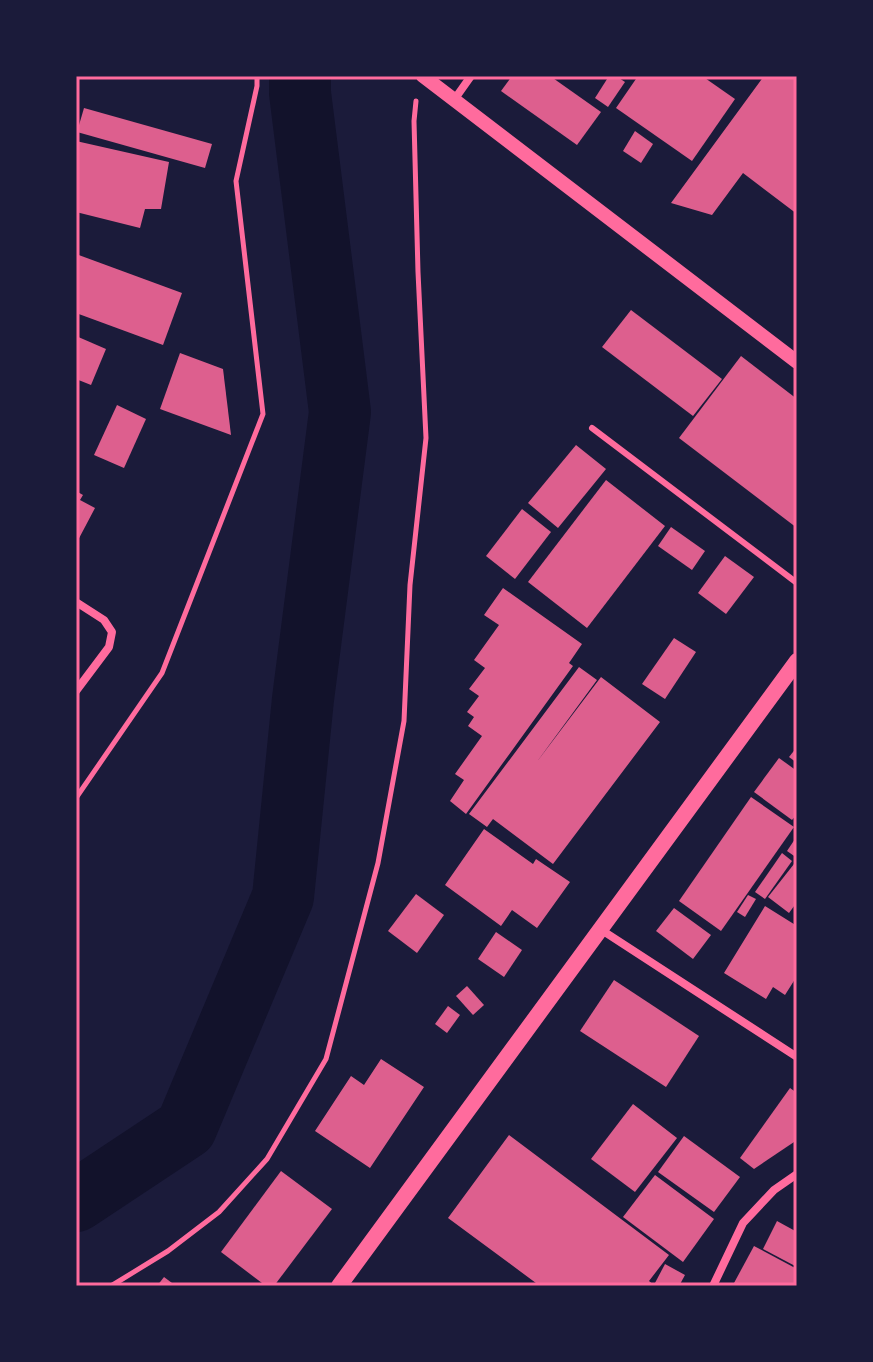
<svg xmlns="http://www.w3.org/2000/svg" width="873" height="1362" font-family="Jost,sans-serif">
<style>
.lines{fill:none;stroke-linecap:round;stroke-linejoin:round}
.river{stroke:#12122b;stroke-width:62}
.building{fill:#dd5f8e}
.path{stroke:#ff6b9d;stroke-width:5}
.service{stroke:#ff6b9d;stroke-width:6}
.minor{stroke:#ff6b9d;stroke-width:8}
.tertiary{stroke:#ff6b9d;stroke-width:14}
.secondary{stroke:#ff6b9d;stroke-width:16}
.neatline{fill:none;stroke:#ff6b9d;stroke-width:3}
</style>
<rect width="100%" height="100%" fill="#1b1b3a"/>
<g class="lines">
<polyline class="river" points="76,1201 186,1128 283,897 303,699 340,412 300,93 300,76"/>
</g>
<g class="building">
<polygon points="512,76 550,76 601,112 577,145 501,91"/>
<polygon points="609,76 616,76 625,82 608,107 595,98"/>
<polygon points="638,76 702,76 735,99 692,161 616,108"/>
<polygon points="764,76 797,76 797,214 743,173 712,215 671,203"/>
<polygon points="84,108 212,144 205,168 77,132"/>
<polygon points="635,131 653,144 641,163 623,151"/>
<polygon points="76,141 169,162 161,209 145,209 140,228 76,212"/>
<polygon points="76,254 182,293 163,345 76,313"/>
<polygon points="631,310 722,379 693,416 602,347"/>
<polygon points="76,336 106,349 91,385 76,379"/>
<polygon points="180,353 223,369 231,435 160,409"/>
<polygon points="741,356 797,399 797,528 679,438"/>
<polygon points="117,405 146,419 124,468 94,455"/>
<polygon points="576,445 606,469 558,528 528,503"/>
<polygon points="606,480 665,526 587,628 528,582"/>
<polygon points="76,491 83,495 80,500 95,508 76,544"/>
<polygon points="522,509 551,532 515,579 486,556"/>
<polygon points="671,527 705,551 692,570 658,546"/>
<polygon points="725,556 754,577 726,614 698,593"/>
<polygon points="503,588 582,644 569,663 573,666 466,814 450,801 464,780 455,774 482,736 468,726 474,717 467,712 479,696 469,689 485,668 474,660 499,625 484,615"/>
<polygon points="674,638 696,652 665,699 642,684"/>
<polygon points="579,667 597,680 536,763 601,677 660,722 553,864 493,819 487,827 469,814"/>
<polygon points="797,747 797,763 789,757"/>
<polygon points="779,758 797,771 797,814 792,820 754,792"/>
<polygon points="751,797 794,827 721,931 679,901"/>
<polygon points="484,829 533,864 536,859 570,882 537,928 512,910 501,926 445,885"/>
<polygon points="797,836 797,858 787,851"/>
<polygon points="782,853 792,861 765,899 755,892"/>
<polygon points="794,864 797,866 797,902 789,913 768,897"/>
<polygon points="416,894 444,915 417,953 388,931"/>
<polygon points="748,895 756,899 745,917 737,912"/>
<polygon points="765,906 797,926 797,949 794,955 797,957 797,976 785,995 773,987 766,999 724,973"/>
<polygon points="674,908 711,935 693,959 656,931"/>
<polygon points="496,932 522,950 504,977 478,959"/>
<polygon points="614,980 699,1036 666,1087 580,1031"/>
<polygon points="467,986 484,1005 473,1015 456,996"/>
<polygon points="448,1006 460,1015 447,1033 435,1024"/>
<polygon points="381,1059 424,1087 370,1168 315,1131 351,1076 364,1085"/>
<polygon points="790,1088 797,1093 797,1140 754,1169 740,1158"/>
<polygon points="633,1104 677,1138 635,1192 591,1159"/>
<polygon points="509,1135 669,1255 649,1281 655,1286 540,1286 448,1218"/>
<polygon points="684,1136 740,1177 714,1212 658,1172"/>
<polygon points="281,1171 332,1209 274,1286 266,1286 221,1252"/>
<polygon points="655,1175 714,1219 683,1262 623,1217"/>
<polygon points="777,1221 797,1232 797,1267 763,1249"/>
<polygon points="754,1246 797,1269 797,1286 740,1286 734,1283"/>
<polygon points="665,1264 685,1275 679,1286 661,1286 655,1283"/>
<polygon points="164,1277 176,1286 157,1286"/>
</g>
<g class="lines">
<g class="path">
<polyline points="76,798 162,673 263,414 236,181 257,86 257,76"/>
<polyline points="111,1286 168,1251 219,1212 267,1159 326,1059 378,863 404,721 410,585 426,438 418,272 414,121 416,101"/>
</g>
<polyline class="service" points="592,428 797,583"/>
<g class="minor">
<polyline points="454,100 471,76"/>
<polyline points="76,602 104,620 112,632 109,647 76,691"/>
<polyline points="600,929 797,1057"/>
<polyline points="713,1286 743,1223 774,1190 797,1174"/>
</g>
<polyline class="tertiary" points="423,76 797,362"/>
<polyline class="secondary" points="339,1286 797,661"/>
</g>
<rect width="873" height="1362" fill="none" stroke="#1b1b3a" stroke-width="156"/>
<rect x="78" y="78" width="717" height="1206" class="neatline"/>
</svg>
